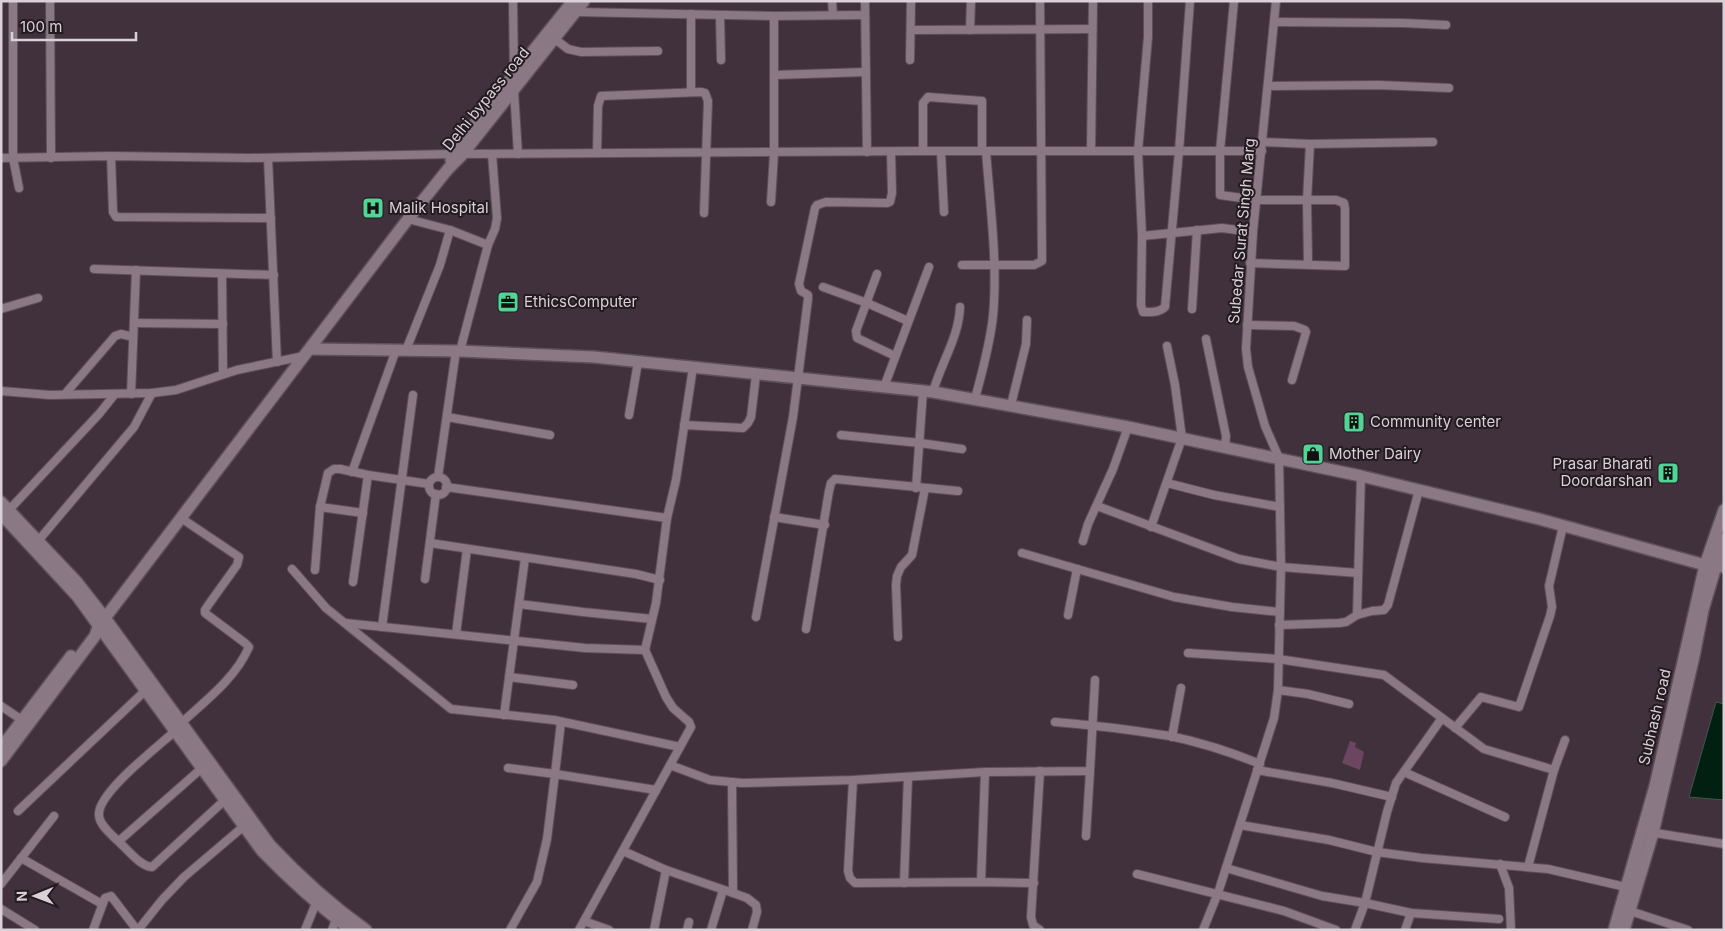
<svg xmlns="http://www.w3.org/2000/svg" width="1725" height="931" font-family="Inter,sans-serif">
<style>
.green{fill:#6c4561}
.water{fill:#022012;stroke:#43554d}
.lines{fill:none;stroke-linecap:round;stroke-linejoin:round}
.street-casing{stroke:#5d5059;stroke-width:10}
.secondary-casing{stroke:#5d5059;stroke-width:14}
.street{stroke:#8b7885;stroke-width:8}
.secondary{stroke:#8b7885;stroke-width:11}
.labels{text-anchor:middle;stroke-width:4;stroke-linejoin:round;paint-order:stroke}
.street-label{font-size:15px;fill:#dad0d7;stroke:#231b20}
.poi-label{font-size:15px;fill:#dad0d7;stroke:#231b20;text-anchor:start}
</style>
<rect width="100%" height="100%" fill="#41313c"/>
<polygon class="green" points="1350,741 1356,743 1355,747 1364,752 1360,770 1342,763"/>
<polygon class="water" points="1716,702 1724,704 1724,800 1689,797"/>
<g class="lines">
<g class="street-casing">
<g id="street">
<polyline points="13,1 13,158 19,188"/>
<polyline points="50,1 51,158"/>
<polyline points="513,1 514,76"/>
<polyline points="832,1 833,15"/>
<polyline points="865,1 867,152"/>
<path d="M1148,1V37L1138,151L1142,236L1141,305L1143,312C1150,312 1159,313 1165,307L1179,151L1190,1"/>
<polyline points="1234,1 1220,151 1220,195 1257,200 1336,200 1344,203 1345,209 1345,266 1250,263"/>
<polyline points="576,12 774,16 865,15"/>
<polyline points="691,14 691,92"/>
<polyline points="720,15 721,60"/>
<polyline points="1274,22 1403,23 1446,25"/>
<polyline points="911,30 1092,29"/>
<polyline points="970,30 971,1"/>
<polyline points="555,39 568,49 581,52 658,51"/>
<polyline points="910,60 911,1"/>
<polyline points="774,75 866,72"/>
<polyline points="1268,86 1378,85 1449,88"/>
<polyline points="514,91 518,154"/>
<polyline points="1263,142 1310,144 1433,142"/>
<polyline points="923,151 923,103 928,97 982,101 982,151"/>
<polyline points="1091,151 1093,1"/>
<polyline points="941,152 944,212"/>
<polyline points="597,153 598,106 601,96 701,92 705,93 708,101 704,213"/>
<polyline points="111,156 113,212 116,217 271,218"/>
<polyline points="1,158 111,156 249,158 453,154 923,151 1262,151"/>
<polyline points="268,158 277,362"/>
<polyline points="771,202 774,153 774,16"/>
<polyline points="408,219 450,230 488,245"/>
<polyline points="1142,236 1222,228 1253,232"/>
<polyline points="1308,264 1307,200 1310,144"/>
<polyline points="962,265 1034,265 1042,261 1040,1"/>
<polyline points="94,269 274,275"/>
<polyline points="222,274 223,374"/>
<polyline points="877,274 856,331 857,338 895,356"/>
<polyline points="823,287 867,303 908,321"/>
<polyline points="1,309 38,298"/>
<polyline points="1192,309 1197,230"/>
<polyline points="134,323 223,324"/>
<polyline points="1247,325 1294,326 1305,330 1306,332 1304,339 1292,380"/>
<polyline points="1206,339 1226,436 1225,447"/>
<polyline points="406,350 440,265 450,230"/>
<polyline points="460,351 488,245 495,229 497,218 492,154"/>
<polyline points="884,387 929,267"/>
<polyline points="1,391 50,395 152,393 176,390 237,370 304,356"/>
<path d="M933,392C941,363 959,337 960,307"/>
<polyline points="65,394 115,336 121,334 133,337"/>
<polyline points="131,394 136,270"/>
<path d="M975,399C982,372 990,345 993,316C998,263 990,205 986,151"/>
<polyline points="1011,405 1026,344 1027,320"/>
<polyline points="629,415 638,362"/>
<polyline points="447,417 550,435"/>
<polyline points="684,425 743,428 748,423 751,417 756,375"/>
<polyline points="841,435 920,443 962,449"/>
<polyline points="352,472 396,350"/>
<polyline points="438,477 456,351"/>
<circle cx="438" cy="486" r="9"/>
<polyline points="1167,483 1214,495 1280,507"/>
<polyline points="446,487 667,518"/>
<polyline points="916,488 923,391"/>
<polyline points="1097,506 1239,559 1281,567 1358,573"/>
<polyline points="320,507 363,513"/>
<polyline points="9,510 99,414 115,394"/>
<polyline points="774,517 825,525"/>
<polyline points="1151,527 1182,438 1175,385 1167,346"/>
<polyline points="38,541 134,427 152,393"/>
<polyline points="1083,541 1088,524 1113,469 1128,427"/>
<polyline points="430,543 636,574 660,580"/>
<polyline points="1022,553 1174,597 1232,607 1280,612"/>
<polyline points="292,569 326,608 451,709 554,720 680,747"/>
<polyline points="315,570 320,507 328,473 334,469 340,469 368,475 429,484"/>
<polyline points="425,579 436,494"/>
<polyline points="353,582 368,475"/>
<polyline points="519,604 583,612 652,619"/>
<polyline points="1068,615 1077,569"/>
<polyline points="1357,615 1372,611 1384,610 1388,605 1419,490"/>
<polyline points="756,617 793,417 808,299 808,295 801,291 799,284 815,208 817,205 826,202 887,203 890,202 892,193 891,152"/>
<polyline points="345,623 585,648 645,650 656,603 667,518 676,480 693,367"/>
<polyline points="1279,625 1339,623 1346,622 1357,615 1361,476"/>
<polyline points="382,627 413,395"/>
<polyline points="806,629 829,491 831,483 835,479 958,491"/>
<polyline points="456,634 467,549"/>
<polyline points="898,637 896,585 897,576 901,567 912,555 925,488"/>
<polyline points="1188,653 1278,659 1384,675 1484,749 1554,770"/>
<polyline points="509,677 573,685"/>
<polyline points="1278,690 1308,694 1349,704"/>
<polyline points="1,706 22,720"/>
<polyline points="504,715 525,558"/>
<path d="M1055,722C1093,725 1132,730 1170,736C1199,742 1233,753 1260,764"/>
<path d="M180,724C205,701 235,679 249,647L245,643L205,613V610L209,604L237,565L239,557L181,518"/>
<polyline points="1455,728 1481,697 1519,707 1550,616 1552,607 1549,586 1563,526"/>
<path d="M175,731C159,746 97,793 99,815C99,825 112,835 119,842C128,850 140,866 152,867L227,798"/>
<polyline points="1172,737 1181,688"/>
<polyline points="670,765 710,780 742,783 853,780 985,772 1090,771 1095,680"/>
<polyline points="508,768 555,774 561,722"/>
<polyline points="1257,770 1332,783 1392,797"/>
<polyline points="1404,772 1505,817"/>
<polyline points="853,780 848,871 850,878 855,883 981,882 1034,883"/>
<polyline points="18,811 146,690"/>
<polyline points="1240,825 1329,840 1377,852 1422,858 1548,869 1630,888"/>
<polyline points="1649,832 1724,844"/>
<polyline points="1086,836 1090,771"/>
<polyline points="119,841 202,768"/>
<polyline points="623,851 666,870 654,930"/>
<polyline points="21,858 102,904"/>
<polyline points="1500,864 1509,888 1511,930"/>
<polyline points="1528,867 1554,770 1565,740"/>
<polyline points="1226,868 1322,896 1365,903 1411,913 1499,919"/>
<polyline points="666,870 733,893 732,782"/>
<polyline points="1137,874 1284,911 1336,930"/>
<polyline points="981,882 985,772"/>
<polyline points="904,883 908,777"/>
<polyline points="1,884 54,816"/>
<polyline points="733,893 747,898 756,905 757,912 752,930"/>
<polyline points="1,909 35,930"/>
<polyline points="1627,910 1688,930"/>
<polyline points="584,921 609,930"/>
<polyline points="93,930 105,898 111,896 137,930"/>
<polyline points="138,930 162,900 184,877 244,826"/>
<polyline points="305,930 316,903"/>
<polyline points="332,930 336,919"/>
<polyline points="510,930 537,882 547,839 555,774 656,790"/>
<polyline points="579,930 691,727 689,722 673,708 666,697 645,650"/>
<polyline points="687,930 689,922"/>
<polyline points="711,930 723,890"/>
<polyline points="1040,930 1033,925 1031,917 1040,771"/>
<polyline points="1203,930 1218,893 1274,718 1278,690 1281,567 1279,458 1265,426 1248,367 1246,349 1253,232 1276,1"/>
<polyline points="1355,930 1365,903 1387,812 1396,783 1442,718"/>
<polyline points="1405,930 1411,913"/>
</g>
</g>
<g class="secondary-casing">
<g id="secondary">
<polyline points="451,160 453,154 476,122 573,1"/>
<polyline points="310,349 460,351 594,357 933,392 1128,427 1361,476 1539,519 1705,565 1724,567"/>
<path d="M1,502L76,581L105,618L270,845C300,877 331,905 366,930"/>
<path d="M1,514L77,596L262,851C290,880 319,906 351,930"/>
<polyline points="1,748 71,656"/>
<polyline points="1,761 95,636 97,630 105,618 408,219 448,169 462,155 584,1"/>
<polyline points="1614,930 1655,786 1705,565 1724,510"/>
<polyline points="1624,930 1653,833 1694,656 1703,610 1724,539"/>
</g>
</g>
<use href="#street" class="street"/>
<use href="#secondary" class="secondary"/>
</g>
<defs>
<g id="hospital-square" transform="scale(1.125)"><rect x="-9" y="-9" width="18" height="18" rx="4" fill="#53d396" stroke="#231b20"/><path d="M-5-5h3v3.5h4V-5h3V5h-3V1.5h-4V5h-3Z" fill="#111"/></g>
<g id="office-square" transform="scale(1.125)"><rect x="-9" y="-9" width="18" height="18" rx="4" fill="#53d396" stroke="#231b20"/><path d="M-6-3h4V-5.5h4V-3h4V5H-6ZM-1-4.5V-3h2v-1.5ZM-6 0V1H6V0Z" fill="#111"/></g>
<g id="building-square" transform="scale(1.125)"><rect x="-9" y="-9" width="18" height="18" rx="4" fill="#53d396" stroke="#231b20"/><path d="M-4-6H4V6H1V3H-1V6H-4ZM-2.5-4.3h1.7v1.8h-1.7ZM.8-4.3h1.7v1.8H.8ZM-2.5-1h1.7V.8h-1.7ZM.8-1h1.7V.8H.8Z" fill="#111"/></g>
<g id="shop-square" transform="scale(1.125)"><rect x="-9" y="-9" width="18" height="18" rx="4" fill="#53d396" stroke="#231b20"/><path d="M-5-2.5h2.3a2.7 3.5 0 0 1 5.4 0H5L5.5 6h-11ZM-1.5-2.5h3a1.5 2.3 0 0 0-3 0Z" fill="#111"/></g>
</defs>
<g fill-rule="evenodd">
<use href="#hospital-square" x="373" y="208"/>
<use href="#office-square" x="508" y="302"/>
<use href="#building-square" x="1354" y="422"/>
<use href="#shop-square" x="1313" y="454"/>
<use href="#building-square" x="1668" y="473"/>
</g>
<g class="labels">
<g class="street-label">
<text transform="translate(486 99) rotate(-51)" y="5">Delhi bypass road</text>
<text transform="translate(1242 231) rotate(-85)" y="5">Subedar Surat Singh Marg</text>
<text transform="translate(1655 717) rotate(-77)" y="5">Subhash road</text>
</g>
<g class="poi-label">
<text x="389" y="213">Malik Hospital</text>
<text x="524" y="307">EthicsComputer</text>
<text x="1370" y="427">Community center</text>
<text x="1329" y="459">Mother Dairy</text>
<text x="1652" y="469" text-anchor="end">Prasar Bharati<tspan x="1652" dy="17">Doordarshan</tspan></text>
</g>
</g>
<rect width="1725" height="931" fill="none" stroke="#dad0d7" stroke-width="5"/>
<g transform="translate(35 896) rotate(269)" stroke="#231b20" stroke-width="4" paint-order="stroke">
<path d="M0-4L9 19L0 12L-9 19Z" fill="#dad0d7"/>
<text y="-8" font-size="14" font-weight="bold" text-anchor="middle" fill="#dad0d7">N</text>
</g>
<path d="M12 32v8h124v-8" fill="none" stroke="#dad0d7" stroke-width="2.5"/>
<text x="20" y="32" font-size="15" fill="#dad0d7" stroke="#231b20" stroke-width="4" paint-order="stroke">100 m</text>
</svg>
